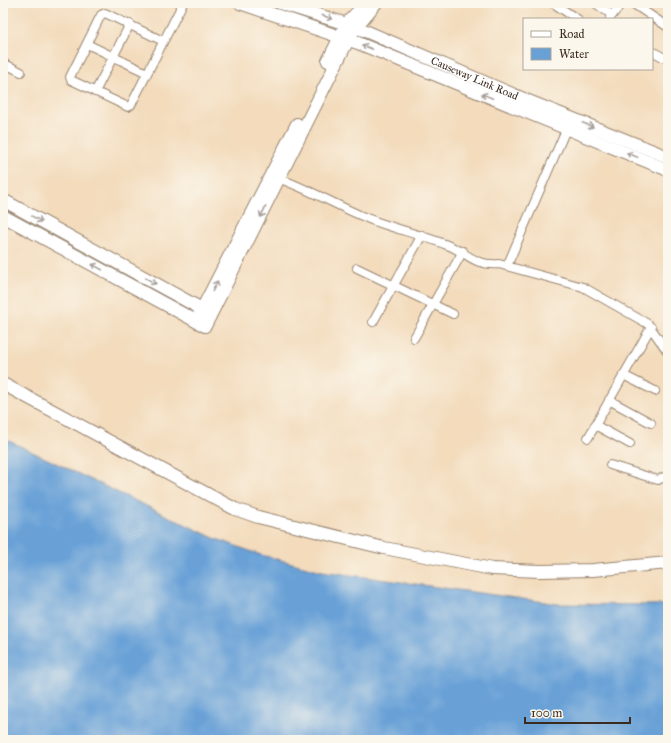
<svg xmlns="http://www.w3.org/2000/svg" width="671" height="743" font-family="'IM FELL Great Primer',serif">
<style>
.water{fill:#69a1d7;stroke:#52667a}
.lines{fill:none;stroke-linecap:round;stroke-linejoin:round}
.street-casing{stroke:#97826d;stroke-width:10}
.secondary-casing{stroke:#97826d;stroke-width:14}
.street{stroke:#fff;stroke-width:8}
.secondary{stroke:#fff;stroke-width:12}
.oneway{stroke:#a79f9a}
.labels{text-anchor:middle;stroke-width:3.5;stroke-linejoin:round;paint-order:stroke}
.street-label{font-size:11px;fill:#3b2a1e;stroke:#fbf7ec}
</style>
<rect width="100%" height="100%" fill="#fbf7ec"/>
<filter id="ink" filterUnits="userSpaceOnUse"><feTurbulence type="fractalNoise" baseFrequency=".025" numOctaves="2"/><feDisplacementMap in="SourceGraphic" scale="8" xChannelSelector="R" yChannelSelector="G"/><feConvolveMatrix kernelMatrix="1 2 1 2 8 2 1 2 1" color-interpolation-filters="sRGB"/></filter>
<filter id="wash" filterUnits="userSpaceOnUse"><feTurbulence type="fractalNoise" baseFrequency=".012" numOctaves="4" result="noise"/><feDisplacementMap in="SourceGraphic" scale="16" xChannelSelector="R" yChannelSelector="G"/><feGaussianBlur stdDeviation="0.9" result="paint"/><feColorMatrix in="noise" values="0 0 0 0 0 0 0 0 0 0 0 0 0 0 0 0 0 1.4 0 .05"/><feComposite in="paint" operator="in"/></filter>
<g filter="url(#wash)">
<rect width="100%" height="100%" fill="#f3dbbc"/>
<polygon class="water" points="3,438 214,538 258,554 322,571 559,604 668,605 668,740 3,740"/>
</g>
<g filter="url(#ink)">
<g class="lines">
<g class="street-casing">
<g id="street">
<polyline points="553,3 577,19"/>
<polyline points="595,3 612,15"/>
<polyline points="632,3 668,27"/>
<polyline points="610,18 622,3"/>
<polyline points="163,41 105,13 101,15 70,77 71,80 128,107 131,105 183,3"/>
<polyline points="87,44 147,73"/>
<polyline points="652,51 668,60"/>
<polyline points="3,63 21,72"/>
<polyline points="95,92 130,24"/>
<path d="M275,177C307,188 337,206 369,219C395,229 422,235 447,245C469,253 473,266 499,264L583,287L648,324L668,352"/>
<polyline points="507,266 568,125"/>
<polyline points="357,268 453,314"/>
<polyline points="373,322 422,235"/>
<polyline points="414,338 463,251"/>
<polyline points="623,375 655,391"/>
<polyline points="609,400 651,423"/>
<polyline points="595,425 630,444"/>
<polyline points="588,438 651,327"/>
<polyline points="610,465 658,480 668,475"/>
</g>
</g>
<g class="secondary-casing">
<g id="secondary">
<polyline points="240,3 358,43 668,170"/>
<path id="s1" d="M280,3L356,27L526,100L668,157"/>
<polyline points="328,61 347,23 366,3"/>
<polyline points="3,200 209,313"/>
<polyline points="3,216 205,326 348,40 356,27 376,3"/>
<polyline points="196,321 297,124"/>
<polyline points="3,384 235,509 258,517 384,548 492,569 540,571 593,570 668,563"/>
</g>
</g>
<use href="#street" class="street"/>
<use href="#secondary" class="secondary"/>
</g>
<defs><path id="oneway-shaft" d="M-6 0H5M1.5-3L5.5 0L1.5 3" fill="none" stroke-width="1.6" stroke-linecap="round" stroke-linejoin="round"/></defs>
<g class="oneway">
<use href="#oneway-shaft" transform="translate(327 17) rotate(17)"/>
<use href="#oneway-shaft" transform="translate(367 47) rotate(-158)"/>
<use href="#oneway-shaft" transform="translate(487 96) rotate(-158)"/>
<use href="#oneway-shaft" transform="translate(588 125) rotate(21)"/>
<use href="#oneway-shaft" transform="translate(632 155) rotate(-158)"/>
<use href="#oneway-shaft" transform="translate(263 212) rotate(117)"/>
<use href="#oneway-shaft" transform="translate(37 219) rotate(29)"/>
<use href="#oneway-shaft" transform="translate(97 267) rotate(-152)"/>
<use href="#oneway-shaft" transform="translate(151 281) rotate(29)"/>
<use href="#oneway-shaft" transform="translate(215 286) rotate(-63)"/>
</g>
</g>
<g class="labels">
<g class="street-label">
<text dy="4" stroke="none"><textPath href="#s1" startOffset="209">Causeway Link Road</textPath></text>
</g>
</g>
<rect width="671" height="743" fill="none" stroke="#fbf7ec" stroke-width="16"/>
<rect x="523" y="18" width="130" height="52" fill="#fbf7ec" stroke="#aea59a"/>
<rect x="531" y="31" width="20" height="6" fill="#ffffff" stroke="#aea59a"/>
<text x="559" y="38" font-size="12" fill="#3b2a1e">Road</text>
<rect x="531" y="48" width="20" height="12" fill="#69a1d7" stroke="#aea59a"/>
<text x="559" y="58" font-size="12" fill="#3b2a1e">Water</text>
<path d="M525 717v6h105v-6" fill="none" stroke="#3b2a1e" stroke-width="2"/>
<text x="531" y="717" font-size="12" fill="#3b2a1e" stroke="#fbf7ec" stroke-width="3" paint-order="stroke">100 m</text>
</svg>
